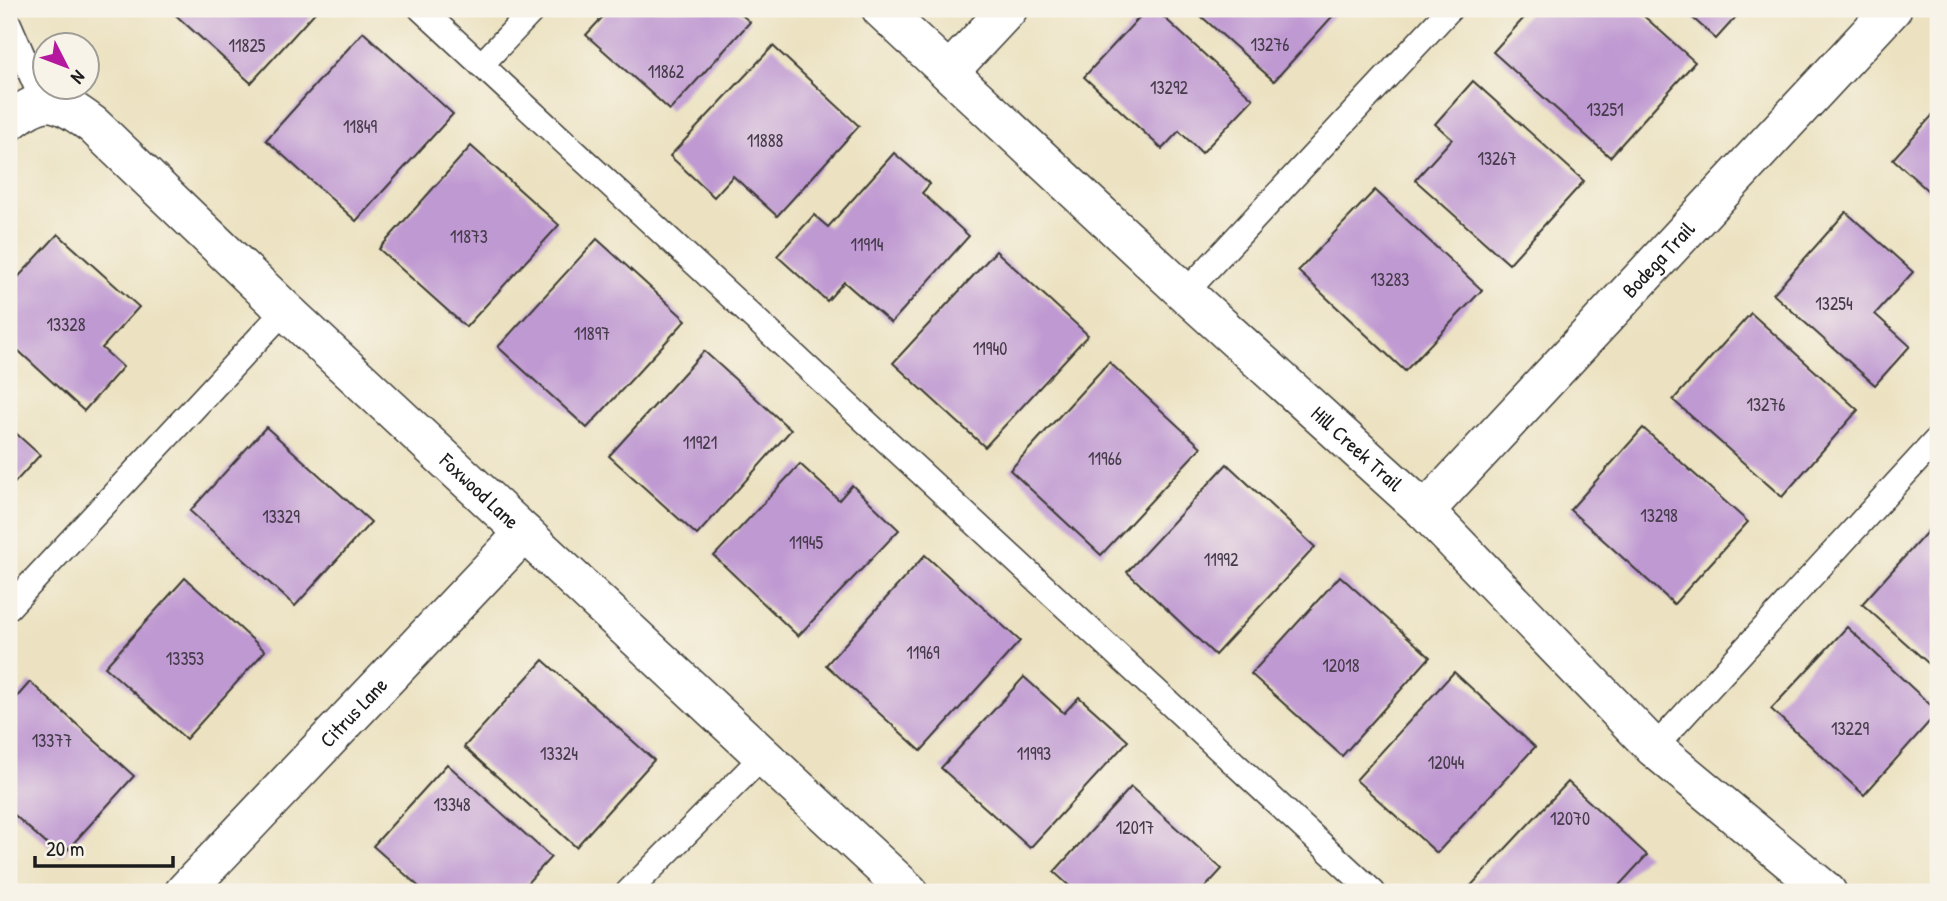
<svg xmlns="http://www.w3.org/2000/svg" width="1947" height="901" font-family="'Patrick Hand',sans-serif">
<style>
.building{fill:#bf99d2}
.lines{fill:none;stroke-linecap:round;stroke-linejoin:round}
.service-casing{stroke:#3b3a35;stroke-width:27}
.minor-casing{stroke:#3b3a35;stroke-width:41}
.service{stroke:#fff;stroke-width:24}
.minor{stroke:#fff;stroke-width:38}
.labels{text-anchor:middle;stroke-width:5;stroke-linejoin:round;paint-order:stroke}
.number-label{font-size:18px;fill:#453b4a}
.street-label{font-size:21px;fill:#1c1c1c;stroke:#f7f3e8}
</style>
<rect width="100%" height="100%" fill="#f7f3e8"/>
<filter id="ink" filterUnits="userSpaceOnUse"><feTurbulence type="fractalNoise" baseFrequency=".0143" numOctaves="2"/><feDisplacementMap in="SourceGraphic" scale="14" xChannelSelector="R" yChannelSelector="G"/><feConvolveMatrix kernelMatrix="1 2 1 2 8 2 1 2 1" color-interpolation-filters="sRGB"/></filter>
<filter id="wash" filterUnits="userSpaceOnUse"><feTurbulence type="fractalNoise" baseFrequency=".00686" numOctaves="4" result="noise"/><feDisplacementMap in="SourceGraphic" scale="28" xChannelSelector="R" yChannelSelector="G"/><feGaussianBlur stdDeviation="1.57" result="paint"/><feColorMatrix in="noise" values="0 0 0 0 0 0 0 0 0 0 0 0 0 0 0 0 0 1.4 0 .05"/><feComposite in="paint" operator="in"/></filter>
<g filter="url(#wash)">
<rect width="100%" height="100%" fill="#ece2c1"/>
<g id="blocks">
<g class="building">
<polygon points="169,9 318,9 251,83"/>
<polygon points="610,9 735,9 750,22 670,110 586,35"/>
<polygon points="1147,9 1155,9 1253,99 1202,153 1179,131 1162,149 1084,77"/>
<polygon points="1193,9 1339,9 1274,81"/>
<polygon points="1532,9 1636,9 1695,62 1610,157 1493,52"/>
<polygon points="1683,9 1743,9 1716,39"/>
<polygon points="363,32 453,114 356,221 266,140"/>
<polygon points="773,46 859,126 777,216 733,176 714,197 670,156"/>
<polygon points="1473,81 1584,181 1509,264 1415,180 1452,139 1435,124"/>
<polygon points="1938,109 1938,200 1893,159"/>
<polygon points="471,146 559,225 466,327 379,249"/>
<polygon points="894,153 930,184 922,193 969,236 891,323 844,282 827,301 777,256 814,215 828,227"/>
<polygon points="1375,190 1482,290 1405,371 1298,271"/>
<polygon points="1846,212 1913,272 1875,314 1910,346 1875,385 1773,294"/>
<polygon points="58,234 139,307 102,348 123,367 84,411 9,342 9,287"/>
<polygon points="597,239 686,320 587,428 498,347"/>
<polygon points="996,251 1088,335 985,447 893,363"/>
<polygon points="1751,313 1858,410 1782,497 1673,400"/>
<polygon points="704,351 791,430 697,535 609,456"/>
<polygon points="1109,362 1201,447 1101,555 1010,470"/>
<polygon points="9,427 40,455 9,489"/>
<polygon points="266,427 371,522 295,606 190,511"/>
<polygon points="1643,428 1748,522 1674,604 1570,510"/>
<polygon points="800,464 839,500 852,485 899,530 798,636 714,556"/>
<polygon points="1227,464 1315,547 1215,655 1127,572"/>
<polygon points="1936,522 1938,524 1938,672 1862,604"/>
<polygon points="925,555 1020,641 921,751 826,665"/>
<polygon points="1340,576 1430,657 1342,756 1251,674"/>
<polygon points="185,578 265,651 186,739 105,667"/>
<polygon points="1847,627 1938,712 1864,795 1771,709"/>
<polygon points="543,660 654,760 576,847 464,747"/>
<polygon points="1454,672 1535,747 1437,853 1356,780"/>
<polygon points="1024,677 1064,713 1079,697 1128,741 1030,848 941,768"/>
<polygon points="30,682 134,776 61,857 9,810 9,706"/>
<polygon points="447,764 551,857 519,892 425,892 373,846"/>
<polygon points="1568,782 1647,855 1613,892 1465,892"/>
<polygon points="1131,787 1222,869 1201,892 1076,892 1054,872"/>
</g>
</g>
</g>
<g filter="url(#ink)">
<use href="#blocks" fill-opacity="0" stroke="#3b3a35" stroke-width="2"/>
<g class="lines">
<g class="service-casing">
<g id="service">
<polyline points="421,9 1373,892"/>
<polyline points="9,24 43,102"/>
<polyline points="481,65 534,9"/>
<polyline points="1185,293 1450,9"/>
<polyline points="9,607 285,310"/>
<polyline points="1654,748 1938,438"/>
<polyline points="628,892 763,756"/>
</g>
</g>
<g class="minor-casing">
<g id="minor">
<path id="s1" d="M881,9L1185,293L1425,511L1654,748L1827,892"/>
<polyline points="949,72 1008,9"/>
<path id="s2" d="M9,122C45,93 57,98 93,125L285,310L909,892"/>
<path id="s3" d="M1425,511L1892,9"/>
<path id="s4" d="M184,892L524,533"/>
</g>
</g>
<use href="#service" class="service"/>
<use href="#minor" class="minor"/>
</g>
</g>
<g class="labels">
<g class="number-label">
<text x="1270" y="51">13276</text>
<text x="247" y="52">11825</text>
<text x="666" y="78">11862</text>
<text x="1169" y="94">13292</text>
<text x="1605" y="116">13251</text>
<text x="360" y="133">11849</text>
<text x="765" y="147">11888</text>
<text x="1497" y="165">13267</text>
<text x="469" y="243">11873</text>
<text x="867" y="251">11914</text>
<text x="1390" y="286">13283</text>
<text x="1834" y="310">13254</text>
<text x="66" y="331">13328</text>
<text x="592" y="340">11897</text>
<text x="990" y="355">11940</text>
<text x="1766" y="411">13276</text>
<text x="700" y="449">11921</text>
<text x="1105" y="465">11966</text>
<text x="1659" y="522">13298</text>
<text x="281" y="523">13329</text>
<text x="806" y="549">11945</text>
<text x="1221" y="566">11992</text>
<text x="923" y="659">11969</text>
<text x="185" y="665">13353</text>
<text x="1341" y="672">12018</text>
<text x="1850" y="735">13229</text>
<text x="52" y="747">13377</text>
<text x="559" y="760">13324</text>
<text x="1034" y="760">11993</text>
<text x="1446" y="769">12044</text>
<text x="452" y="811">13348</text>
<text x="1570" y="825">12070</text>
<text x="1135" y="834">12017</text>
</g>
<g class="street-label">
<text dy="7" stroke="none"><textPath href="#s3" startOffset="343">Bodega Trail</textPath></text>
<text dy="7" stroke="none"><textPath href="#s1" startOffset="648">Hill Creek Trail</textPath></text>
<text dy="7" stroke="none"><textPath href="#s2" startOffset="628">Foxwood Lane</textPath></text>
<text dy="7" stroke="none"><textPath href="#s4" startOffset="247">Citrus Lane</textPath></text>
</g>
</g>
<rect width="1947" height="901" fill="none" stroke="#f7f3e8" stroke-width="35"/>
<g transform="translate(66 66) rotate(132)"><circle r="33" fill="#f7f3e8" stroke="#9f9d96" stroke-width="2"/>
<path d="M0-5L12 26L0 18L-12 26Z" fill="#b5179e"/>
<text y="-10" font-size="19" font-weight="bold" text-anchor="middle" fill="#1c1c1c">N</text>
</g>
<path d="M35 856v10h138v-10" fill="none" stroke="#1c1c1c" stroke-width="3.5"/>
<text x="46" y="856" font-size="21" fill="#1c1c1c" stroke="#f7f3e8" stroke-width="5" paint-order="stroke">20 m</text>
</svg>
